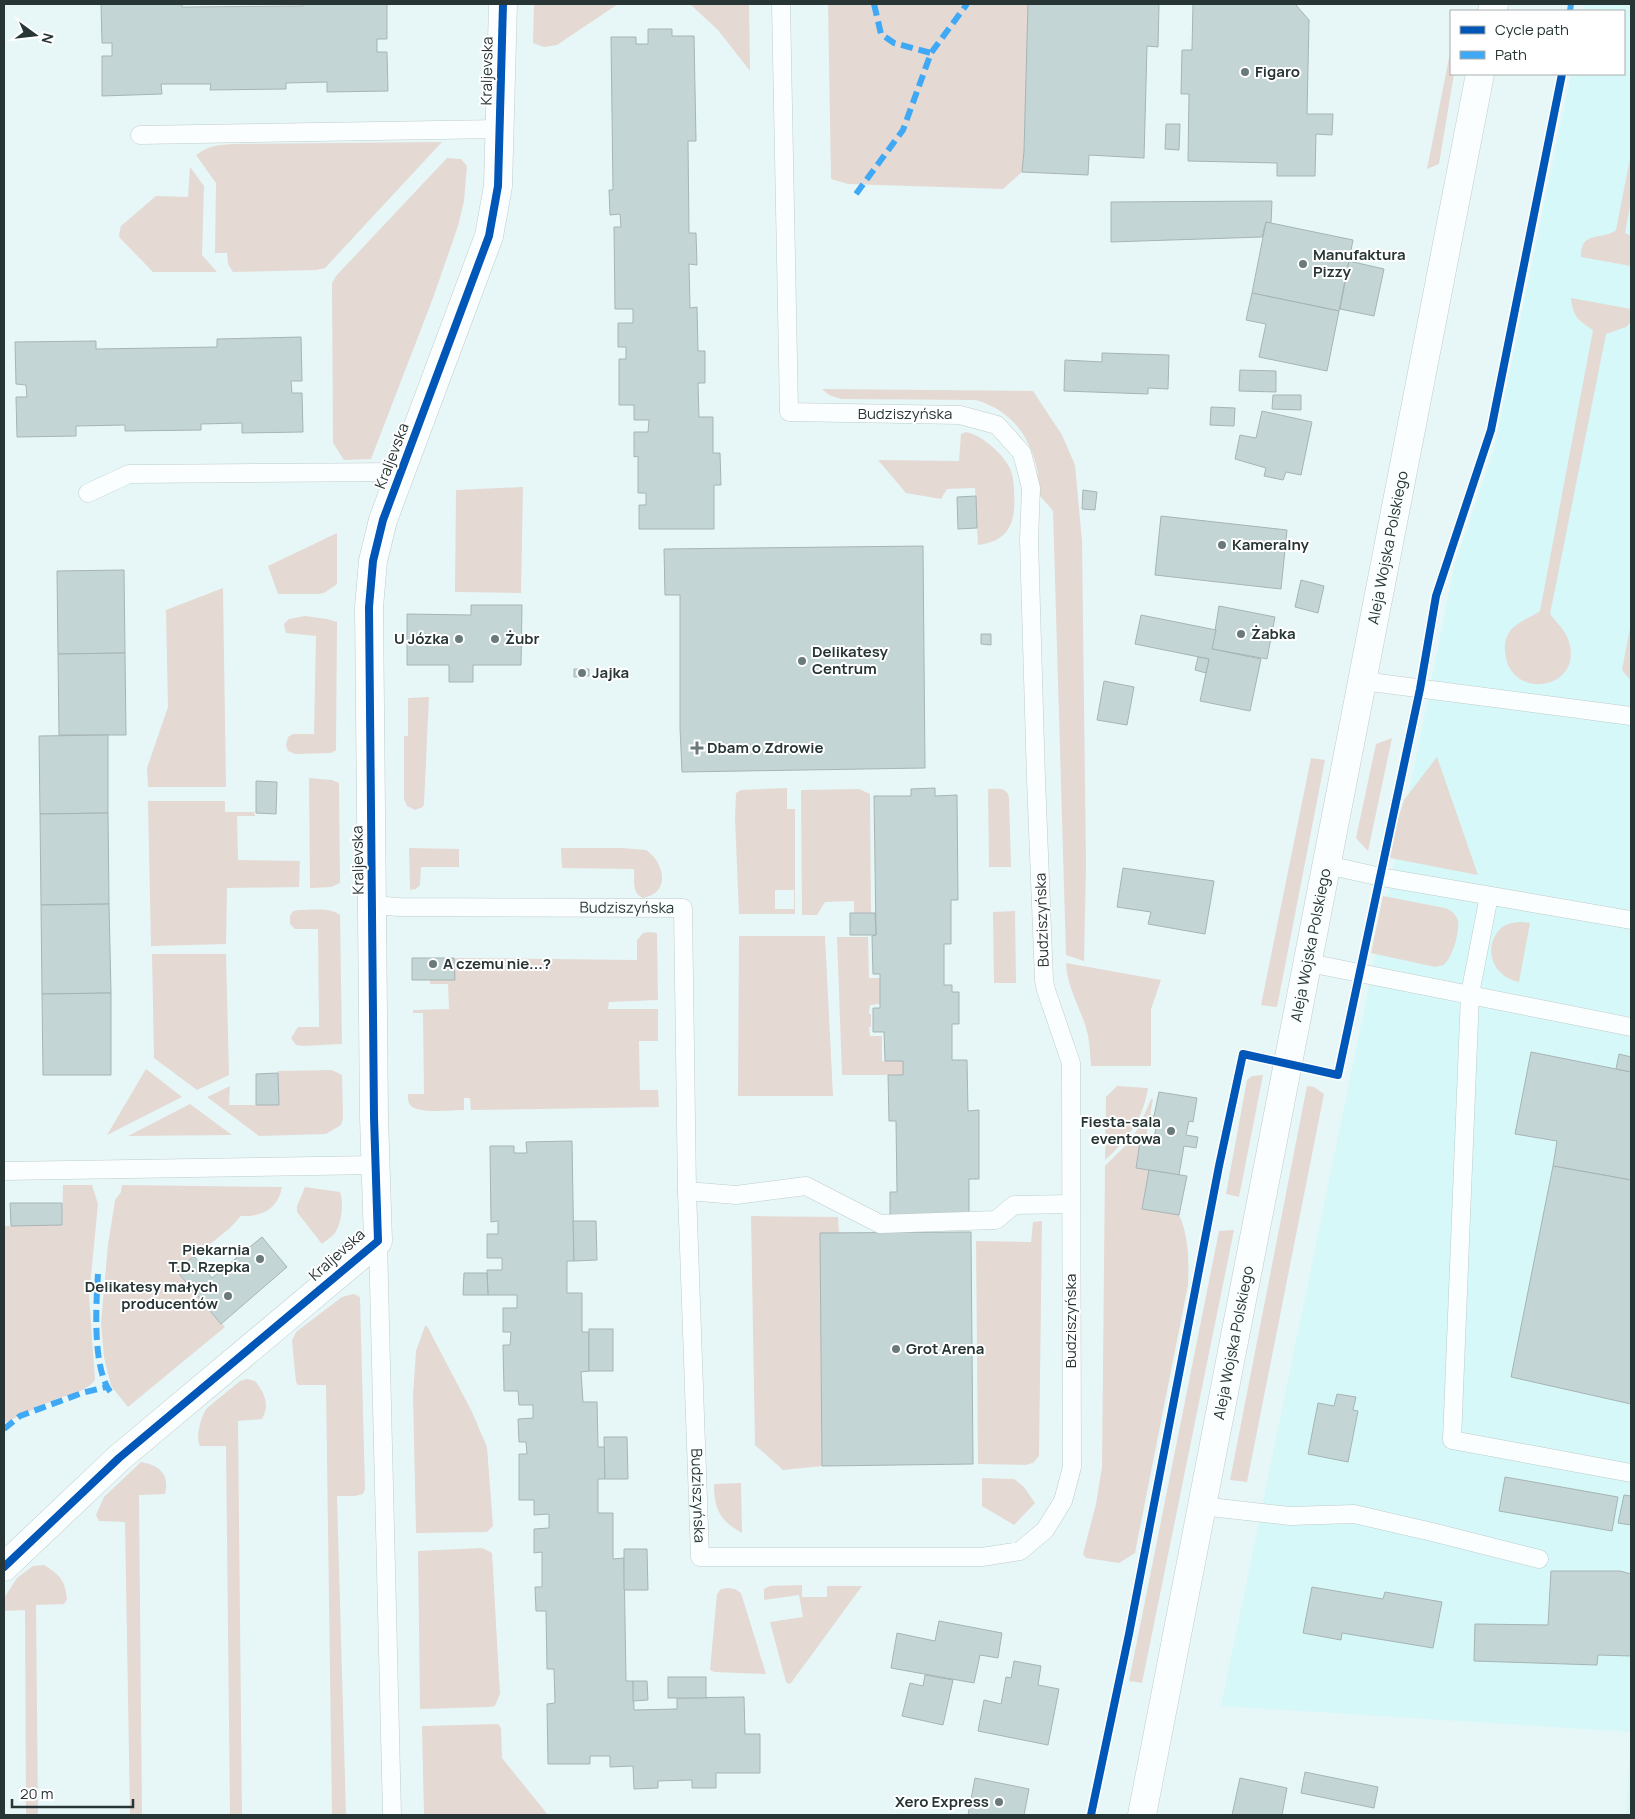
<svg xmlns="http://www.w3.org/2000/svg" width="1635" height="1819" font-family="Manrope,sans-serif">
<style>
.built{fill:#d6f8f8}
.green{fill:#e5d9d4;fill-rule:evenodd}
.building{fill:#c4d5d6;stroke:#a7b4b4}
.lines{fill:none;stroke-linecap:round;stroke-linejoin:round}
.lane-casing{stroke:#becccc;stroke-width:19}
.street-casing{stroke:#becccc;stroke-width:29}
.secondary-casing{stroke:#becccc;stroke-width:29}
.lane{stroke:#fbfefe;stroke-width:18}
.street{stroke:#fbfefe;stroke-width:28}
.secondary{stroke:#fbfefe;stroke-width:28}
.quiet{stroke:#3fa9f5;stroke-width:6;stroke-dasharray:12 6;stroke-linecap:butt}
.cycleway-casing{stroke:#fff;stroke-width:11}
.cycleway{stroke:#0057b8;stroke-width:8}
.poi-dot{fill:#6a7979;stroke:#fff;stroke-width:2}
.labels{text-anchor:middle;stroke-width:4;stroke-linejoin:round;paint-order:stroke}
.street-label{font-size:15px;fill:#273535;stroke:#fff}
.poi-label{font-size:15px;font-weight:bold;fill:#273535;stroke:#fff;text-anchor:start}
</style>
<rect width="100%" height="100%" fill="#e7f7f7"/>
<polygon class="built" points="1585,4 1631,4 1631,1815 1626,1815 1631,1732 1221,1706 1421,733 1454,567 1493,453 1571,74 1624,74 1624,11 1584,11"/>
<g class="green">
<polygon points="534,4 618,4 557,45 544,47 533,43"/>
<polygon points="690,4 749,4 750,71 718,30"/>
<polygon points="828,4 1028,4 1024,151 1022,172 1003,189 848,184 831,179"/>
<polygon points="1451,48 1451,74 1454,74 1439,164 1427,169"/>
<path d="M442,142L325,268L316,270L233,272L228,264L227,253H215L216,183L196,155C208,146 217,145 232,144Z"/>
<path d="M1631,153V200L1625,233L1631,236V266L1581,257C1580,229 1604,241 1616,230Z"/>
<polygon points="447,158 461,159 467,166 464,201 458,226 433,298 371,459 344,460 333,443 332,283 336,276"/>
<polygon points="190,167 204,186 202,255 217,272 153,272 120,238 119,235 121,226 156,196 188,197"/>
<path d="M1571,298L1631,309V322L1626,327L1606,334L1550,614C1556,622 1565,630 1568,639C1587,690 1508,703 1505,651C1504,643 1507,632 1514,627C1521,620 1532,617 1540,611L1593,330C1578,320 1573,317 1571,298Z"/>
<path d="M822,389L1033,391L1062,435L1075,465L1082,541L1086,865L1084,961L1066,955L1053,511C1049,505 1041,499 1038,492C1036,486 1039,476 1037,469C1029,434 1011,411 976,400L841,399L829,395Z"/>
<path d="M966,432C981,435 1001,452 1008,465C1013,473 1014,483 1014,492C1016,520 1011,541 978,545L975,488L947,489L941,499L906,493L878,460L959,461L961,434Z"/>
<polygon points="523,487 521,593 455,592 456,490"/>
<polygon points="337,533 337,584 324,593 318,594 278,594 268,566"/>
<polygon points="223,588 226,787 148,787 147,768 168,707 166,610"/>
<polygon points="305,616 327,619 337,622 336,750 331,753 295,754 288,751 286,745 288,737 293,734 314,734 316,636 286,633 284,624 289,619"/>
<polygon points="1631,623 1631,681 1622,670"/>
<polygon points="429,697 424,804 423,807 415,810 407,806 404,799 404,736 408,736 408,698"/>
<polygon points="1392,738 1368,851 1356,838 1376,744"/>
<polygon points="1437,757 1478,875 1390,858 1398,819 1404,800"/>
<polygon points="1311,758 1325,760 1277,1007 1261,1005"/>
<polygon points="309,778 332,780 339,783 340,883 331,887 310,888"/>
<path d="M787,788V809H795V914H739L735,818L736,793L741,790ZM775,890H794V909H775Z"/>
<polygon points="859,789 870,794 871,913 854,913 854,901 825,902 817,915 802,915 801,790"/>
<path d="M988,789C997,789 1006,786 1009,797L1011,867H989Z"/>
<polygon points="148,801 225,801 225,812 254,812 255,816 237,816 238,860 300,861 299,887 227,888 226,944 151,946"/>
<polygon points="409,848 459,849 459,867 421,867 420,885 416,889 410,890"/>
<path d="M561,848H622L646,850C665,863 671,893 643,898C631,893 635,879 634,869L562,868Z"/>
<path d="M1383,896L1445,908C1451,910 1456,914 1458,921C1460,931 1452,960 1443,965C1441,966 1438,966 1435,967L1371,953Z"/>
<path d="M300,910C312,910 330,907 340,915L342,1044L302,1046L296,1045L291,1038L298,1027H319L318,929H295L290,924V916L293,911Z"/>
<polygon points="1015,911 1016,983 994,983 993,912"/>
<path d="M1522,922L1530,923L1519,982C1493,977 1482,949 1500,929C1506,923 1515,922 1522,922Z"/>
<path d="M650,932L657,933L658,1000L609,1002L608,1009H658V1041H639L640,1090H658L659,1107L471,1110L470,1098H464V1110C452,1110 420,1114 411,1106C408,1103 408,1099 408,1094H424L423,1013H413V1010L449,1009L448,984H430V980L454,979V958L637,960V940L643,933Z"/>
<polygon points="739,936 825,936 833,1096 738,1096"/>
<polygon points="837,937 868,937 869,978 880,978 880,1004 870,1005 869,1014 871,1014 871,1027 869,1027 870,1036 882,1036 882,1061 903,1061 903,1075 842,1075"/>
<polygon points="152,954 226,954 229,1075 197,1090 154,1058"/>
<path d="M1066,963L1161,980L1151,1009V1066H1091C1090,1056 1090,1045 1088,1035C1082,1010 1067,989 1066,963Z"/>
<polygon points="146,1069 182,1097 107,1135"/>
<polygon points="332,1070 342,1075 343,1118 341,1125 326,1134 259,1136 207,1097 230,1086 229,1105 279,1105 278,1071"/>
<polygon points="1263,1075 1239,1197 1226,1194 1247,1080 1252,1076"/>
<path d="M1117,1086L1148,1088C1143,1119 1128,1139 1105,1160L1106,1097Z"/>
<polygon points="1307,1086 1314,1087 1324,1094 1247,1482 1230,1480"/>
<path d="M1151,1099H1153L1145,1143H1140L1136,1167L1149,1170L1142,1209L1179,1215C1189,1236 1189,1262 1188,1285L1135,1553L1119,1563L1086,1558L1083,1554L1096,1504L1102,1467L1105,1166L1129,1142L1139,1127Z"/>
<polygon points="190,1104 232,1135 128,1136"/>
<path d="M63,1185H92L98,1204L89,1296L95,1380C86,1392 70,1394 57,1399C39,1406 22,1415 4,1423V1226L62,1225Z"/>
<path d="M122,1185L282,1187C278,1209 262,1217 241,1216L229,1229L177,1270L225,1327L128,1407L111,1386L104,1357L101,1323L108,1245L115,1200L121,1192Z"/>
<path d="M305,1187L340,1192C344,1202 342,1223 335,1233C332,1237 326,1240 322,1244L297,1212V1206Z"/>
<polygon points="751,1216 838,1217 839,1233 820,1234 822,1466 783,1470 755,1445"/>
<polygon points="1042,1221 1039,1456 1033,1463 1025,1465 978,1464 976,1241 1031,1242 1033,1222"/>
<polygon points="1234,1230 1142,1683 1129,1681 1219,1231"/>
<polygon points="354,1294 360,1297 365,1489 363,1494 355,1496 337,1496 346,1815 332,1815 326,1385 298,1385 296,1382 292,1341 296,1332 342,1297"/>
<polygon points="425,1326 427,1326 472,1412 487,1447 493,1526 487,1532 416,1533 413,1395 416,1351"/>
<path d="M247,1379L255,1381C265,1393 270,1405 262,1419L238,1421L242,1815H230L226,1446H200C195,1437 201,1416 207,1408L240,1381Z"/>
<path d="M141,1462C159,1465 170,1474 165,1494L139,1495L142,1815H130L125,1522L99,1521L96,1515L104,1497Z"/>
<polygon points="982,1478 1014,1479 1024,1487 1035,1503 1014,1525 982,1506"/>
<path d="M741,1483L742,1533C720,1521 714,1509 714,1484Z"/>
<polygon points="482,1548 492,1553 500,1694 495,1706 490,1707 420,1709 418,1551"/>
<path d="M44,1565C60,1575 65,1580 67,1599L64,1604L36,1605L38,1815H26L25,1610L4,1611V1598L17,1578L33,1566Z"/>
<polygon points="802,1585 802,1597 827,1597 827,1586 862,1586 791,1683 788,1684 786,1682 770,1622 803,1617 799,1595 764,1600 764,1589 770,1586"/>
<polygon points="728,1588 735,1589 741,1593 766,1674 714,1672 710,1670 717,1594 721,1589"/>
<polygon points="498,1724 501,1728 502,1758 548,1815 424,1815 422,1726"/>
</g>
<g class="building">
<polygon points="101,4 182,4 182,7 303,6 303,4 387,4 387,39 377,39 377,52 387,52 388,91 327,92 327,82 286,83 286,89 210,90 211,84 161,84 162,94 102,96 102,56 112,56 112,43 102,43"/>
<polygon points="1028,4 1159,4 1158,47 1147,46 1144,158 1089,155 1088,175 1022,172 1024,151"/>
<polygon points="1193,4 1295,4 1309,20 1307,114 1333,114 1332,135 1316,134 1315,176 1277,176 1277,163 1188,161 1189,94 1181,94 1182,50 1192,50"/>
<polygon points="648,29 672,29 672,36 694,36 696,141 688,141 689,233 696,233 697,265 689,264 690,308 697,307 698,351 705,351 705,383 698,383 699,417 713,417 713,453 720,453 721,485 714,485 714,529 639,529 639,505 646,505 646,493 638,493 638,456 634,457 634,432 648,432 649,420 634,420 634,405 619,405 619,359 626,359 626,347 618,347 618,323 633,323 633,309 615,309 614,227 621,227 620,214 610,215 609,190 613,190 611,37 636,37 636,44 648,44"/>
<polygon points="1166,124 1180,124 1179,150 1165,149"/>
<polygon points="1272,201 1271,223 1266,222 1262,237 1111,242 1111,202"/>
<polygon points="1266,222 1353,240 1339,311 1252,293"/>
<polygon points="1349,261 1384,269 1374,316 1340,309"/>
<polygon points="1252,293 1339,311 1327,371 1259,357 1266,324 1246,320"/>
<polygon points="301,337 302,381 291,381 292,393 302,393 303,432 242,433 242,423 201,424 201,430 125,431 125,425 76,426 76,436 17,437 16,397 27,397 26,385 16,384 15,342 96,341 96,349 217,347 217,339"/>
<polygon points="1102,353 1169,355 1168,389 1148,388 1148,394 1064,391 1065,360 1102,362"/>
<polygon points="1240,370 1276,371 1276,392 1239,391"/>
<polygon points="1273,395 1301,395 1301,410 1272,409"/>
<polygon points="1211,407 1235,408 1234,426 1210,425"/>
<polygon points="1262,411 1312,422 1301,475 1286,472 1283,480 1264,476 1266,468 1235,459 1240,435 1256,438"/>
<polygon points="1083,490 1097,492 1095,510 1082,509"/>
<polygon points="976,496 977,528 958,529 957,497"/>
<polygon points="1161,516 1287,530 1281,589 1155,575"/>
<polygon points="923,546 925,768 682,772 680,728 680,595 665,595 664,549"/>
<polygon points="124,570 125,653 58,654 57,571"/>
<polygon points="1301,580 1324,586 1318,613 1295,607"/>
<polygon points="471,605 522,605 521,665 473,665 473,682 449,682 449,665 407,665 407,614 471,615"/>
<polygon points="1219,606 1275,617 1267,659 1212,649"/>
<polygon points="1141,615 1216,630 1212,649 1261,659 1250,711 1200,701 1209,659 1135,644"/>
<polygon points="981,634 991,634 991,645 981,644"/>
<polygon points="125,653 126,735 59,735 58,654"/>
<polygon points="1198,657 1209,659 1206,673 1195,670"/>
<polygon points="574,669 589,669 589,676 574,677"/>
<polygon points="1104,681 1134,687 1127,725 1097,720"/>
<polygon points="108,735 108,813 40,814 39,736"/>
<polygon points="256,781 277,782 276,814 256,813"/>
<polygon points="935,788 935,796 957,795 958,900 951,900 951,944 944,944 944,985 952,985 952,992 959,992 959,1024 952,1024 952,1060 967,1060 968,1111 979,1110 979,1179 969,1179 969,1215 890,1216 890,1192 897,1192 896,1121 889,1121 888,1075 903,1075 903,1061 885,1061 884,1032 873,1032 873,1008 880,1008 880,974 873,974 872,936 876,935 874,796 911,796 911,789"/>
<polygon points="108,813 109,904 41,905 40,814"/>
<polygon points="1123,868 1214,881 1205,934 1148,924 1151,912 1117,907"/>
<polygon points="109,904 111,993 42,994 41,905"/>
<polygon points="850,913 875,913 876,935 850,935"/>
<polygon points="412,958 454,958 455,980 412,980"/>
<polygon points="111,993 111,1075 43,1075 42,994"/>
<polygon points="1531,1052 1631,1072 1631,1180 1553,1166 1557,1141 1515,1134"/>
<polygon points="1619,1054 1631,1057 1631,1072 1616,1069"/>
<polygon points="278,1073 279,1105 256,1105 256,1074"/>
<polygon points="1159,1092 1197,1098 1193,1122 1189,1121 1186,1135 1198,1137 1196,1148 1184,1146 1179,1175 1136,1168 1140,1142 1153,1145 1156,1127 1148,1125 1149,1115 1154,1116"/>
<polygon points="572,1141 574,1261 567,1261 567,1293 582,1293 582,1332 589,1332 589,1371 581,1372 583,1402 597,1402 598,1447 605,1447 605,1479 598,1479 598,1513 613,1513 613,1559 624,1558 626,1681 633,1681 634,1710 677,1709 677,1698 744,1697 745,1734 760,1734 760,1773 716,1773 716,1788 692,1788 692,1780 658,1781 658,1788 634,1789 633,1766 610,1767 610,1756 590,1756 590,1764 548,1764 547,1704 555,1703 554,1669 547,1669 546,1611 536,1611 535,1587 542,1587 542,1552 534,1553 534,1529 549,1528 549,1514 534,1515 534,1500 519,1500 519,1454 527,1454 526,1442 519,1442 518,1419 533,1418 533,1405 519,1405 518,1391 504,1391 503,1345 510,1345 511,1332 503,1332 503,1308 517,1308 517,1295 488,1295 487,1270 502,1270 502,1258 487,1258 487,1234 498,1234 498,1221 491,1222 490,1146 514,1146 514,1153 527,1153 526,1142"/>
<polygon points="1553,1166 1631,1180 1631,1404 1511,1377"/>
<polygon points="1149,1170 1187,1176 1179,1215 1142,1209"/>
<polygon points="10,1203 62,1203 62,1225 11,1226"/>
<polygon points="573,1221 596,1221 597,1260 574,1261"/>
<polygon points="971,1232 973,1464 822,1466 820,1233"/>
<polygon points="262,1237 287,1267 221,1324 176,1270 194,1256 212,1278"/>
<polygon points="464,1273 487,1273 488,1295 463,1295"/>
<rect x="589" y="1329" width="24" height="42"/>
<polygon points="1337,1394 1356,1397 1353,1410 1358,1411 1348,1462 1308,1454 1318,1403 1334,1406"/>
<polygon points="604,1437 627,1437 628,1479 605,1479"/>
<polygon points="1505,1477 1618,1497 1612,1531 1499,1511"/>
<polygon points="1624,1495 1631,1496 1631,1525 1618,1523"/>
<polygon points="624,1549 647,1549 648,1590 624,1590"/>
<polygon points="1551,1571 1620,1571 1631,1574 1631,1656 1598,1655 1597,1665 1474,1661 1475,1624 1548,1625"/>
<polygon points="1312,1587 1383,1599 1385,1592 1442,1602 1433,1648 1342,1633 1341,1640 1303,1633"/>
<polygon points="939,1621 1002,1633 998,1658 980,1655 974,1683 891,1668 897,1633 935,1641"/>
<polygon points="1014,1661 1041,1666 1038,1685 1059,1689 1048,1745 978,1731 984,1700 1001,1704 1006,1677 1011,1678"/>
<polygon points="925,1675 953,1680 943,1725 902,1716 910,1683 923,1686"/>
<rect x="668" y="1677" width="38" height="21"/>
<polygon points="633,1681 647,1681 648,1700 633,1701"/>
<polygon points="1305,1772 1378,1787 1374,1808 1301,1793"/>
<polygon points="975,1778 1029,1789 1024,1815 968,1815"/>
<polygon points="1240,1778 1287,1788 1282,1815 1232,1815"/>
</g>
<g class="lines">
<g class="lane-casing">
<g id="lane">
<polyline points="140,135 500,129"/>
<polyline points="88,493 129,474 401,472"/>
<polyline points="1363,681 1631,716"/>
<polyline points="1327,865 1381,877 1631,920"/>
<polyline points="1489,896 1470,994 1452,1440 1631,1473"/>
<path id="s1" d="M372,905L399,907L683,908L687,1191L700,1557H982L1020,1551L1045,1530L1063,1501L1072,1467L1071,1080V1063L1046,990L1044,980L1036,779L1029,540L1031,488L1022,453L997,425L960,415L789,412L781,4"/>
<polyline points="1309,963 1631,1027"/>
<polyline points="4,1171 375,1165"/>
<polyline points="687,1191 736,1195 806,1186 880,1224 996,1220 1014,1205 1070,1204"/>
<polyline points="378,1241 392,1815"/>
<polyline points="1201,1506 1290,1516 1354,1514 1432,1532 1539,1559"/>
</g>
</g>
<g class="street-casing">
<polyline id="street" points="4,1567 119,1458 378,1241 374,1117 369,607 373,561 383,520 489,236 498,186 503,4"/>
</g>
<g class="secondary-casing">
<g id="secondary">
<polyline points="1492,11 1494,4"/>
<path id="s2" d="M1142,1815L1480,74"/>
</g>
</g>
<use href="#lane" class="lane"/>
<use href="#street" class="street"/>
<use href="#secondary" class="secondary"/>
<g class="quiet">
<polyline points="874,4 881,34 894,43 931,53"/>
<polyline points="1570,11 1571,4"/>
<polyline points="856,194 903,130 931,53 967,4"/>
<path d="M98,1274C96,1305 92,1371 112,1394"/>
<polyline points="4,1429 20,1416 82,1393 106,1387"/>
</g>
<g class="cycleway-casing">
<g id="cycleway">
<polyline points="4,1567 119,1458 378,1241 374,1117 369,607 373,561 383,520 489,236 498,186 503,4"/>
<polyline points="1091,1815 1129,1634 1219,1166 1243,1054 1338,1075 1420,689 1436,596 1491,430 1562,74"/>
</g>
</g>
<use href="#cycleway" class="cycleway"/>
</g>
<g class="poi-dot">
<circle cx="1245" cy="72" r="5"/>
<circle cx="1303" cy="264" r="5"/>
<circle cx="1222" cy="545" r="5"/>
<circle cx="1241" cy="634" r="5"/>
<circle cx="459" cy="639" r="5"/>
<circle cx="495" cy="639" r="5"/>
<circle cx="802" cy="661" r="5"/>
<circle cx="582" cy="673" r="5"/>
<path d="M694.5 740.5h5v5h5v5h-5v5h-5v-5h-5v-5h5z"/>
<circle cx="433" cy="964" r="5"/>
<circle cx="1171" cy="1131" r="5"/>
<circle cx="260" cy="1259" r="5"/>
<circle cx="228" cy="1296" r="5"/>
<circle cx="896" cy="1349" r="5"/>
<circle cx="999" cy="1802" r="5"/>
</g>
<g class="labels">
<g class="street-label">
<text transform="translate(487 71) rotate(-89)" y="5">Kraljevska</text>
<text x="905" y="419">Budziszyńska</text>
<text transform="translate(392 456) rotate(-69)" y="5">Kraljevska</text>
<text dy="5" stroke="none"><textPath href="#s2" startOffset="1291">Aleja Wojska Polskiego</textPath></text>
<text transform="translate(358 860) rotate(-91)" y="5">Kraljevska</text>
<text dy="5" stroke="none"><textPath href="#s1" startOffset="255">Budziszyńska</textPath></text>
<text transform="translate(1042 920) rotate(-92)" y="5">Budziszyńska</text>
<text dy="5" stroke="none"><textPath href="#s2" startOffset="886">Aleja Wojska Polskiego</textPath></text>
<text transform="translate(337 1255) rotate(-42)" y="5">Kraljevska</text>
<text transform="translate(1071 1321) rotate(-90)" y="5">Budziszyńska</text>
<text dy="5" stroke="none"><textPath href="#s2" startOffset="481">Aleja Wojska Polskiego</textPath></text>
<text dy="5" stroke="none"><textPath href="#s1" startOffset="899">Budziszyńska</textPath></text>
</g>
<g class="poi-label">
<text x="1255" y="77">Figaro</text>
<text x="1313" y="260">Manufaktura<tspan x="1313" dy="17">Pizzy</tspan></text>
<text x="1232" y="550">Kameralny</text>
<text x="1251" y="639">Żabka</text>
<text x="449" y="644" text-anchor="end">U Józka</text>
<text x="505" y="644">Żubr</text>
<text x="812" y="657">Delikatesy<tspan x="812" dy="17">Centrum</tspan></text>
<text x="592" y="678">Jajka</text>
<text x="707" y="753">Dbam o Zdrowie</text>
<text x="443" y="969">A czemu nie...?</text>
<text x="1161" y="1127" text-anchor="end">Fiesta-sala<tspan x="1161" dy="17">eventowa</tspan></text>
<text x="250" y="1255" text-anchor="end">Piekarnia<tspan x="250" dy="17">T.D. Rzepka</tspan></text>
<text x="218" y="1292" text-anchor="end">Delikatesy małych<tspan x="218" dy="17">producentów</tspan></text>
<text x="906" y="1354">Grot Arena</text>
<text x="989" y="1807" text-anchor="end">Xero Express</text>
</g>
</g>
<rect width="1635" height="1819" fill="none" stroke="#273535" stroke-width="10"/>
<rect x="1450" y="10" width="175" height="65" fill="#ffffff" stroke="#a9aeae"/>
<rect x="1460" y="26" width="25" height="8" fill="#0057b8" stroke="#a9aeae"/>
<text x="1495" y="35" font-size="15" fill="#273535">Cycle path</text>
<rect x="1460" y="51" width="25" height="8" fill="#3fa9f5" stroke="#a9aeae"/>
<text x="1495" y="60" font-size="15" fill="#273535">Path</text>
<g transform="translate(35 35) rotate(105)" stroke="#ffffff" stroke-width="4" paint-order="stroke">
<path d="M0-4L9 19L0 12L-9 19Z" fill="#273535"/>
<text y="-8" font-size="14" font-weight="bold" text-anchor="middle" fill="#273535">N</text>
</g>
<path d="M12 1799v8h121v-8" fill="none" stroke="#273535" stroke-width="2.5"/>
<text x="20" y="1799" font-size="15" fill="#273535" stroke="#ffffff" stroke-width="4" paint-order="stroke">20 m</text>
</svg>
